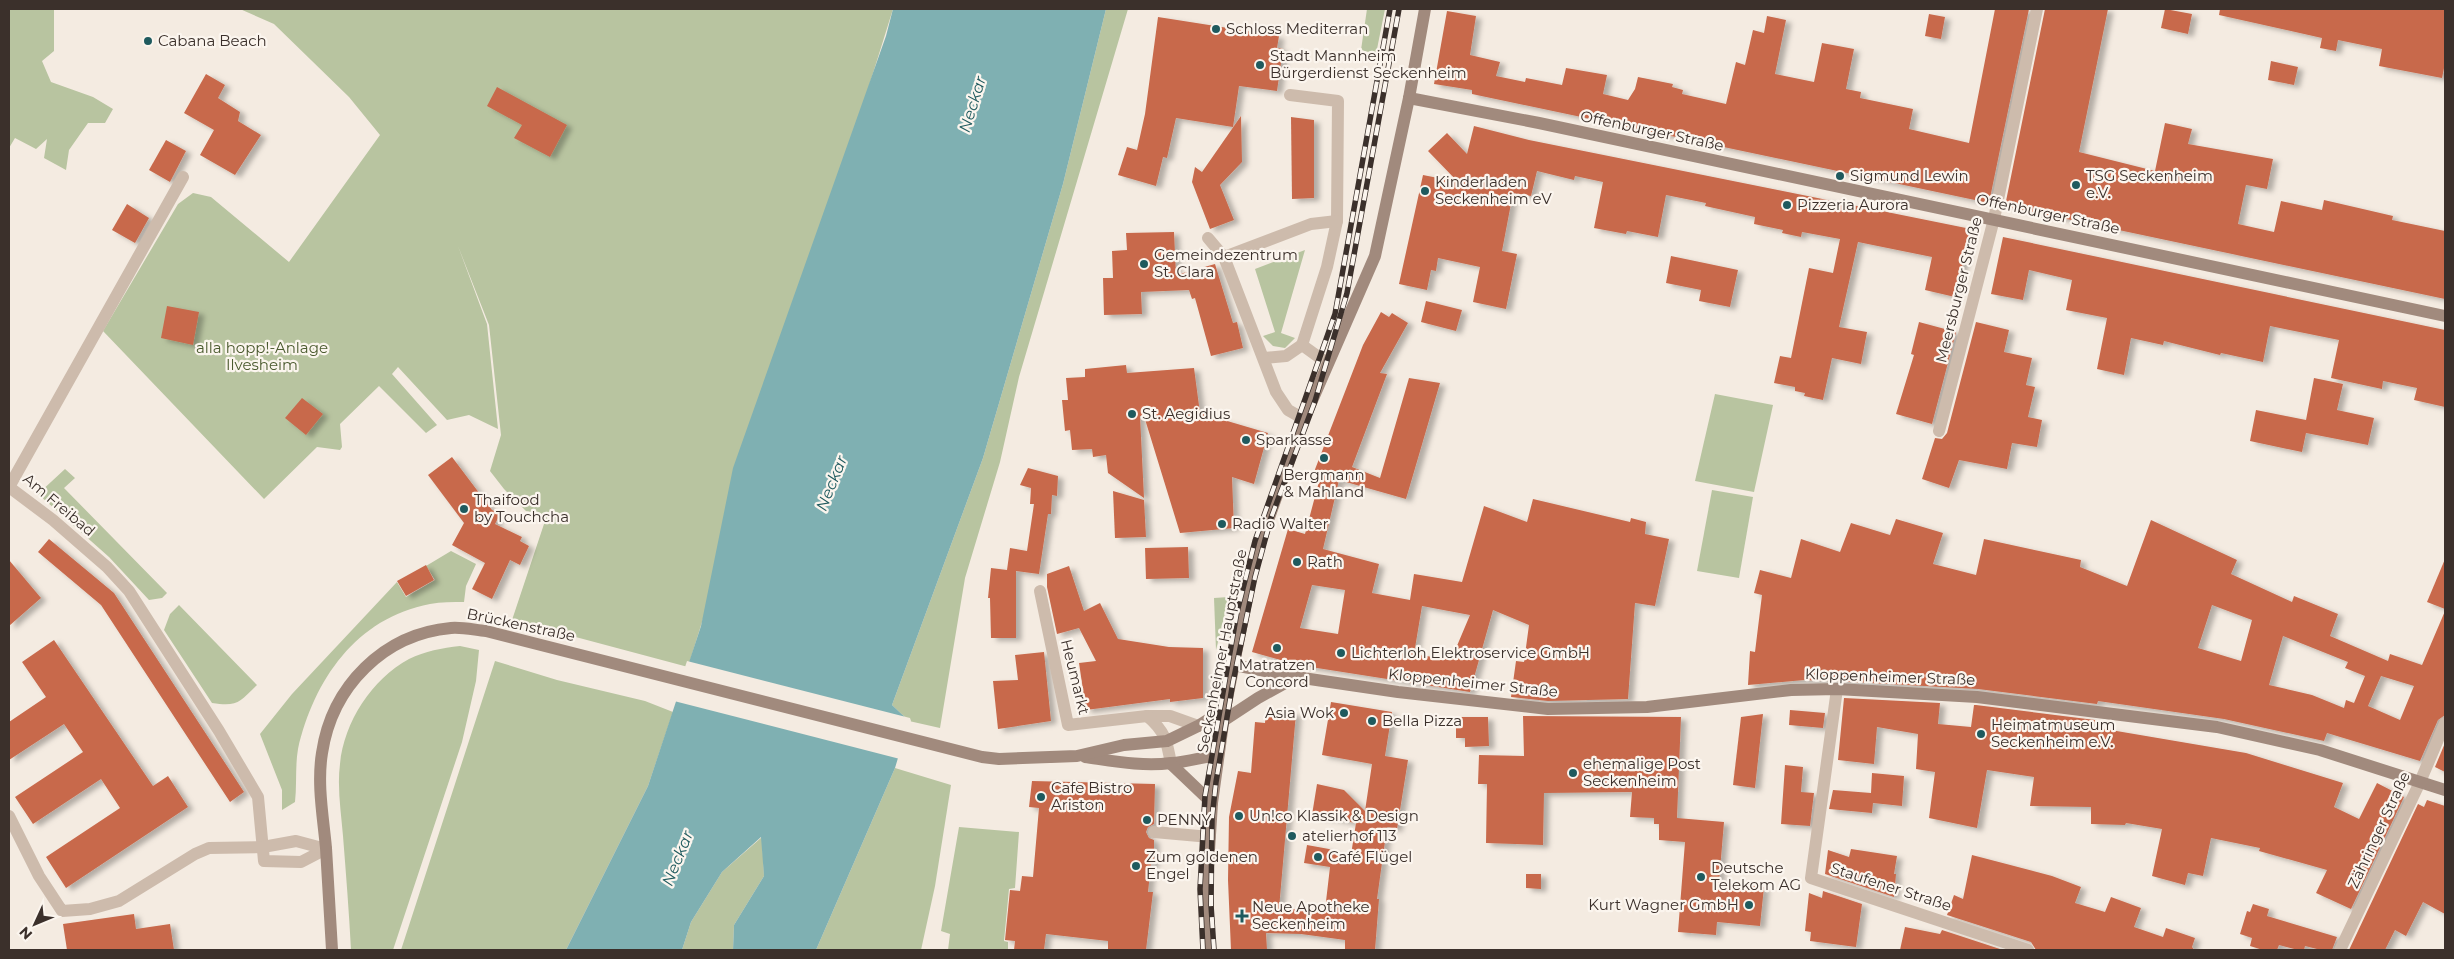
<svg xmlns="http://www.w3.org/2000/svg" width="2454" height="959" font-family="Montserrat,sans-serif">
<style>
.green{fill:#b8c4a0}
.water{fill:#7fb0b2}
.pier{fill:#f4ebe1}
.building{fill:#c8694b;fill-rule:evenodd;filter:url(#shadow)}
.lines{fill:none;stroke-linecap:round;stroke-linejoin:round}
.street{stroke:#cdbbac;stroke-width:12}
.secondary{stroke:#a18a7d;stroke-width:12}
.rail-casing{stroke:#3b302b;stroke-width:5.5}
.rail{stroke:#fbf5ee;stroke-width:4;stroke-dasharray:11;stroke-linecap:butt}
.poi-dot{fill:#1f5a5e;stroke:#fbf5ee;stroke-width:2}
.labels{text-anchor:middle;stroke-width:4.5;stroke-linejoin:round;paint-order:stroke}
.poi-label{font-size:15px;fill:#3b302b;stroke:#fbf5ee;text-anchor:start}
.street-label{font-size:15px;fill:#3b302b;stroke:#fbf5ee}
.park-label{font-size:15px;fill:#4a5a2e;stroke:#fbf5ee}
.water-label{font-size:16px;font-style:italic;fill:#1f5a5e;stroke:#fbf5ee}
</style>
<defs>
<filter id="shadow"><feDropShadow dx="5.5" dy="3" stdDeviation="2.5" flood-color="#0004"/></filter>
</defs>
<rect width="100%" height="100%" fill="#f4ebe1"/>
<g class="green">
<polygon points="9,9 54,9 54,51 42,61 51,82 93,97 113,109 105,123 88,123 69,150 66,170 44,158 47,139 36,149 15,138 9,148"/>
<polygon points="240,9 893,9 688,667 512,620 547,515 526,511 504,489 490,471 501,435 489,325 458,246 487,324 498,429 469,415 447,420 398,367 392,374 437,425 426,433 379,386 340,424 342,447 340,450 317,447 264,499 103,331 178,204 193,193 211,197 289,262 380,135 349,97 274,24"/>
<polygon points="1106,9 1128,9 1019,377 1000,462 965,578 940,728 909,721 892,705 983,458 1063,184"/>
<polygon points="1367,9 1385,9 1376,54 1361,50"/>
<polygon points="1305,250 1281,333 1295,338 1285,348 1273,346 1263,336 1275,332 1255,269"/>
<polygon points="1715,394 1773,405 1754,492 1695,481"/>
<polygon points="65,469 75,478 64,488 167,593 162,598 149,600 109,557 38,494"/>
<polygon points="1712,490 1753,497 1739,578 1697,571"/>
<path d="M451,551L476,564L466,586L464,602C453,602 441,602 430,604C356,618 314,680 298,749C295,766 297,785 295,802L282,810V790L260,734L292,694L397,582L406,597L435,580L426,566Z"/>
<polygon points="1229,597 1216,650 1214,598"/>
<path d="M179,605L257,685C239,702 238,707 212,703L164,630L170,614Z"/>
<path d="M460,646L479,650L476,681L462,742L393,950H351C349,912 346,874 343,836C341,812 337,787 340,764C344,722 372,679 409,659C425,651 442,648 460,646Z"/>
<polygon points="495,661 557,680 645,701 673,712 648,786 566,950 401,950"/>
<polygon points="895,768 951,785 935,886 921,950 816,950"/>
<polygon points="959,827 1019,832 1015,888 1009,889 1004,941 1008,942 1008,950 948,950 950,934 941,931"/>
<polygon points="762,837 764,876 734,925 733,950 682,950 691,922 722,872"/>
</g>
<polygon class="water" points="893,9 1106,9 1063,184 983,458 892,705 909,721 895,768 816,950 733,950 734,925 764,876 761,837 722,872 691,922 682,950 566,950 648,786 701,626 733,468 886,36"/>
<polygon class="pier" points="687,661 910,718 911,721 900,759 674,701"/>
<g class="building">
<polygon points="1995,9 2029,9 1989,203 1472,94 1472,90 1434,84 1447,11 1476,16 1470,55 1500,62 1496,76 1525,82 1526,78 1562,85 1566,68 1607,75 1603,94 1628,100 1635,89 1638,77 1673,84 1672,87 1683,90 1682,94 1726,104 1736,62 1745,65 1753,30 1764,33 1767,16 1786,20 1775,74 1814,82 1822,43 1854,49 1846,89 1861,92 1860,98 1913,109 1909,129 1969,143"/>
<polygon points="2045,9 2108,9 2079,152 2155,171 2165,123 2192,129 2188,144 2273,159 2267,189 2246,185 2238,224 2274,232 2281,201 2322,210 2324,200 2393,216 2392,220 2445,231 2445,299 2005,206"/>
<polygon points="2165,9 2192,14 2188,34 2161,28"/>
<polygon points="2220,9 2445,9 2445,63 2442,78 2379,66 2382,49 2338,40 2336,51 2320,48 2322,38 2219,15"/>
<polygon points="1929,14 1945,17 1941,39 1925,36"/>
<polygon points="1158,17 1279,36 1277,48 1283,49 1277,91 1239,86 1233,127 1176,118 1167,158 1163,157 1156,186 1118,175 1127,147 1137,150 1145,114"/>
<polygon points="2271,61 2298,67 2294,85 2268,80"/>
<polygon points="206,74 225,85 218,98 240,112 238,121 261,135 235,175 200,155 214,130 184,113"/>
<polygon points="497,87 567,125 550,157 514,138 522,125 487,106"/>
<polygon points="1241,116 1242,162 1220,185 1234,220 1210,229 1192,182 1195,167 1202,172"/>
<polygon points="1291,117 1314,120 1314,198 1292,199"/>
<polygon points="1474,126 1529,140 1971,229 1955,297 1925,290 1932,257 1858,242 1839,327 1867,332 1861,364 1832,358 1823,400 1804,396 1805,393 1795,391 1795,387 1774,383 1780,356 1791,358 1809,268 1833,273 1840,239 1802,232 1801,237 1782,233 1783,230 1754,224 1755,217 1705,206 1706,203 1666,195 1658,237 1627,231 1626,234 1594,228 1603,182 1575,176 1574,180 1537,171 1531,196 1513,193 1502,251 1517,254 1506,309 1473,302 1480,267 1438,258 1436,271 1431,270 1427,290 1399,284 1423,175 1458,182 1428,151 1447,133 1467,154"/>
<polygon points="166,140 186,151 170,182 149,170"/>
<polygon points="127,204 149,218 135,243 112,230"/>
<polygon points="1174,232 1176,275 1215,264 1233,323 1237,322 1243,348 1211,356 1195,298 1192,299 1189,290 1141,292 1142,314 1104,315 1103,278 1113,278 1112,251 1127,250 1126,233"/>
<polygon points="2003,237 2445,330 2445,407 2414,400 2417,388 2383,381 2382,389 2331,378 2339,340 2270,326 2263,362 2221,353 2220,355 2164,341 2163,345 2131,338 2124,375 2097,369 2107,318 2066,310 2072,280 2029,270 2023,300 1991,294"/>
<polygon points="1671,256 1738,270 1730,307 1699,301 1701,290 1666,283"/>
<polygon points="1426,301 1462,310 1456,331 1421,322"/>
<polygon points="167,306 199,312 193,345 161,338"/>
<path d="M1381,312L1389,317L1392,313L1408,323L1380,373L1387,374L1352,467L1380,478L1409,378L1440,383L1406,499L1339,480L1323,549L1379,564L1372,593L1410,600L1414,574L1462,582L1484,506L1527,522L1533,499L1630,522L1631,518L1646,522L1645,534L1669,539L1655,606L1635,603L1628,699L1548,701L1511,697L1516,661L1524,662L1529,625L1493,610L1470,692L1298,665L1252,652L1288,529L1305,534L1321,474L1314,472L1363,345ZM1312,585L1345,590L1338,634L1300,628ZM1422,606L1470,615L1451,660L1414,654Z"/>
<polygon points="1919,322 1956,332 1932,424 1896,414 1914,355 1911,354"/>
<polygon points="1976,322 2009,330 2004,352 2032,358 2026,385 2035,387 2028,417 2042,420 2037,447 2012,443 2007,469 1959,460 1949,488 1922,479 1935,438 1942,439 1947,433"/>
<polygon points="1126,365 1127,373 1194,368 1200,413 1268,433 1254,484 1232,477 1234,528 1180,533 1144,416 1140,416 1144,498 1108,473 1106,455 1093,457 1092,449 1072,450 1070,430 1065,431 1062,400 1068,400 1066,378 1085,377 1085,369"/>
<polygon points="2314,378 2343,384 2337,410 2374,418 2368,445 2306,433 2302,452 2250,441 2256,410 2306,420"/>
<polygon points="302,398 323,414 306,435 285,418"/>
<polygon points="452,457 492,510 500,514 495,524 522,537 520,541 529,546 520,565 510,560 492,599 472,589 485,563 452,545 464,523 428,475"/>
<polygon points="1028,468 1058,476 1057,496 1052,495 1051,514 1048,514 1039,574 1016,571 1016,638 991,638 990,598 988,598 991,568 1007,570 1010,548 1027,551 1034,504 1030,504 1031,488 1020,485"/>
<polygon points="1113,491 1144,500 1146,537 1115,538"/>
<path d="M1896,519L1943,533L1933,564L1976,575L1984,539L2081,560L2080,567L2127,586L2151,520L2237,560L2231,574L2292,602L2294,596L2338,614L2330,636L2388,661L2390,654L2422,665L2445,611V715L2438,720L2420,761L2327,733L2324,741L2224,719L2098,701L2097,704L1978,689L1837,681L1804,680L1748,685L1750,651L1755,652L1762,595L1754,593L1760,570L1791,578L1801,539L1840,552L1851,523L1890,535ZM2212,605L2252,620L2241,661L2198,648ZM2283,636L2348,662L2345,668L2365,676L2354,703L2346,700L2344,708L2312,695L2269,685ZM2381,676L2414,686L2400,720L2368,706Z"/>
<polygon points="49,539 114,593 244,792 230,802 101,605 38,552"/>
<polygon points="1188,547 1189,578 1146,579 1145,548"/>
<polygon points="2445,559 2445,609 2427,602"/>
<polygon points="9,560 41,598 9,626"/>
<polygon points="426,565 434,580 406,596 397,581"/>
<polygon points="1069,566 1084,611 1100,603 1118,639 1169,647 1203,648 1203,698 1170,702 1170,699 1086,710 1079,663 1096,661 1079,628 1057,634 1047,587 1047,574"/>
<polygon points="54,640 153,786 168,776 188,807 66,888 46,857 120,808 101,779 33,824 15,797 83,752 64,724 9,760 9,722 46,697 22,662"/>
<polygon points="1044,652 1051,721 998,729 993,681 1018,680 1015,655"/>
<polygon points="1844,698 1940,703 1938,724 1971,727 1974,705 1976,705 2095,720 2093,727 2246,753 2343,783 2334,807 2359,819 2377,783 2404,797 2351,909 2316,893 2327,870 2259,851 2260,848 2211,838 2203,876 2188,873 2185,885 2152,876 2162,829 2126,823 2125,825 2091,824 2091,807 2030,806 2034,777 1987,770 1977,828 1929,818 1935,772 1916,769 1918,734 1877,727 1874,764 1838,760"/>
<polygon points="1331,702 1392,712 1385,756 1408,760 1397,829 1387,827 1377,899 1379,899 1375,950 1345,950 1345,940 1301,934 1266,933 1267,950 1231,950 1228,880 1229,817 1238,771 1251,773 1255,722 1265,723 1266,711 1296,713 1279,909 1325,910 1330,867 1304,863 1307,845 1329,849 1350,861 1356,823 1312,815 1317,784 1344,790 1365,811 1372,764 1322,755"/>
<polygon points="1790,710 1825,713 1823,728 1789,725"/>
<polygon points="1763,714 1755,788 1733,785 1741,717"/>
<polygon points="1523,716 1681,717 1677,818 1724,822 1719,882 1764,887 1760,926 1717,922 1716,935 1678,932 1685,842 1659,840 1659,824 1654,824 1654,818 1630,817 1632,792 1544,793 1543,845 1486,843 1487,784 1478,784 1479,755 1524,756"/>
<polygon points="1456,717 1488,717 1489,746 1465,747 1465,738 1456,738"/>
<polygon points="2445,743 2445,772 2435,767"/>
<polygon points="1785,765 1803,767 1801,792 1814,793 1810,826 1781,824"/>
<polygon points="1872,773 1904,776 1902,806 1873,803 1872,813 1829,809 1833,790 1871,793"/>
<polygon points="1032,781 1155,784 1154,824 1148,827 1146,832 1149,838 1154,840 1154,864 1151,864 1148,892 1153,892 1146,950 1108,950 1108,941 1046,934 1044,950 1014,950 1015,941 1005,940 1010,890 1020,891 1022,876 1033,877 1039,808 1029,807"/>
<polygon points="2427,800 2445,806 2445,914 2423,902 2406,936 2395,930 2385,950 2349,950 2418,804 2424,807"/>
<polygon points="1851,849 1897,856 1894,874 1896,874 1894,897 1825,874 1828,850 1849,857"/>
<polygon points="1972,855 2052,876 2081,887 2075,903 2105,912 2111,897 2141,908 2134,927 2163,937 2166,928 2195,938 2192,947 2194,950 2036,950 2031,942 1947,915 1954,895 1963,899"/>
<polygon points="1526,874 1541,874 1541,889 1526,888"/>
<polygon points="1823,891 1862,904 1856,947 1810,941 1811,932 1805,931 1809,893 1822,898"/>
<polygon points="2253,904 2269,909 2267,916 2337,937 2332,950 2321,950 2305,946 2304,950 2298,950 2279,945 2277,950 2263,950 2250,946 2252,938 2240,934 2247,911 2250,912"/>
<polygon points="134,914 136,929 170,924 174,950 67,950 63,924"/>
<polygon points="1905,927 1940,934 1942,930 2003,950 1900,950"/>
</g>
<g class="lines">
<g class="street">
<polyline points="1290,95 1338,101 1337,221 1327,267 1302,345"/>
<polyline points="1208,238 1224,257"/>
<polyline points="1302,345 1327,363"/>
<polyline points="1264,358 1286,356 1302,345"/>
<polyline points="1304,419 1288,410 1276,392 1224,257 1311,224 1337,221"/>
<polyline points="1939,431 1994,219 2037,9"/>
<polyline points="9,487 53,520 107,567 129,591 219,731 258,797 264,861 301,862 326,849"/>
<polyline points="9,487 183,177"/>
<polyline points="1040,591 1068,725 1147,716 1170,716 1198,726"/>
<polyline points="1837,689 1811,878 2028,950"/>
<path d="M1147,716C1165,731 1167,741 1171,764"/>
<polyline points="9,816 39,876 62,911 90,909 119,901 195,854 209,848 263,847 296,841 326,849"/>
<polyline points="1154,832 1210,837"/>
<polyline points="2340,950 2420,782 2445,723"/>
</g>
<g class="secondary">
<polyline points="1409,98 1539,123 2445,316"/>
<polyline points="1234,665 1296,677 1398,692 1548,709 1647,707 1791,690 1837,689 1977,697 2217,727 2320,750 2445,790"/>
<polyline points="1223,721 1258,698 1296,677"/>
<path d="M1085,757C1113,761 1143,767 1171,763C1187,762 1203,757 1218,755"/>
<polyline points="1171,764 1212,803"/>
<path d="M332,950C330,916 328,882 326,848C323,816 317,784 322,753C332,686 384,634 451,628C462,627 475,630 486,631L982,757L999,759L1077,756L1124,745L1167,741L1198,726L1225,709"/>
<polyline points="1209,950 1207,882 1212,803 1225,709 1251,577 1260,543 1304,419 1375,256 1409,98 1425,9"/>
</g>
<g class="rail-casing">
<g id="rail">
<polyline points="1203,950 1200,889 1205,796 1237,612 1255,541 1335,314 1390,9"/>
<polyline points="1214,950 1211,905 1212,818 1216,782 1233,682 1255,577 1271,518 1315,401 1347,293 1399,9"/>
</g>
</g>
<use href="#rail" class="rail"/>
</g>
<g class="poi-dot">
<circle cx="1216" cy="29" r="5"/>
<circle cx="148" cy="41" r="5"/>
<circle cx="1260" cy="65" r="5"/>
<circle cx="1840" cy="176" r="5"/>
<circle cx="2076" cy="185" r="5"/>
<circle cx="1425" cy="191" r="5"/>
<circle cx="1787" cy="205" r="5"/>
<circle cx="1144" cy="264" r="5"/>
<circle cx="1132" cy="414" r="5"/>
<circle cx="1246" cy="440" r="5"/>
<circle cx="1324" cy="458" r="5"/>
<circle cx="464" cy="509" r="5"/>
<circle cx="1222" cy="524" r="5"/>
<circle cx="1297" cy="562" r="5"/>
<circle cx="1277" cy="648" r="5"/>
<circle cx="1341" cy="653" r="5"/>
<circle cx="1344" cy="713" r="5"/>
<circle cx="1372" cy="721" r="5"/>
<circle cx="1981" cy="734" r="5"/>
<circle cx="1573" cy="773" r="5"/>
<circle cx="1041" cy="797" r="5"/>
<circle cx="1239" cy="816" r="5"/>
<circle cx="1147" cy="820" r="5"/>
<circle cx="1292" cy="836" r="5"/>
<circle cx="1318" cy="857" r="5"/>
<circle cx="1136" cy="866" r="5"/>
<circle cx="1701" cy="877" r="5"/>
<circle cx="1749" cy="905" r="5"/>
<path d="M1239.5 908.5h5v5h5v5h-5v5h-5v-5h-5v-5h5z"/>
</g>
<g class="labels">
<g class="poi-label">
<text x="1226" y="34">Schloss Mediterran</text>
<text x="158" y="46">Cabana Beach</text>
<text x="1270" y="61">Stadt Mannheim<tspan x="1270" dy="17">Bürgerdienst Seckenheim</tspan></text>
<text x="1850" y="181">Sigmund Lewin</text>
<text x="2086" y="181">TSG Seckenheim<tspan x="2086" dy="17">e.V.</tspan></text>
<text x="1435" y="187">Kinderladen<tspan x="1435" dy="17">Seckenheim eV</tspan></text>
<text x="1797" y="210">Pizzeria Aurora</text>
<text x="1154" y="260">Gemeindezentrum<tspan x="1154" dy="17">St. Clara</tspan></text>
<text x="1142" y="419">St. Aegidius</text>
<text x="1256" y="445">Sparkasse</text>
<text x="1324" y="480" text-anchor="middle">Bergmann<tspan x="1324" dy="17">&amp; Mahland</tspan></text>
<text x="474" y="505">Thaifood<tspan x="474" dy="17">by Touchcha</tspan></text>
<text x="1232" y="529">Radio Walter</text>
<text x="1307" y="567">Rath</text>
<text x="1351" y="658">Lichterloh Elektroservice GmbH</text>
<text x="1277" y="670" text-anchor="middle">Matratzen<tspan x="1277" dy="17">Concord</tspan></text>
<text x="1334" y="718" text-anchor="end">Asia Wok</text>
<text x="1382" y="726">Bella Pizza</text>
<text x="1991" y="730">Heimatmuseum<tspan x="1991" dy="17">Seckenheim e.V.</tspan></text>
<text x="1583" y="769">ehemalige Post<tspan x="1583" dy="17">Seckenheim</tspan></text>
<text x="1051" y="793">Cafe Bistro<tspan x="1051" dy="17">Ariston</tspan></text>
<text x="1249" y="821">Un!co Klassik &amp; Design</text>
<text x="1157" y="825">PENNY</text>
<text x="1302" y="841">atelierhof 113</text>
<text x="1146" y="862">Zum goldenen<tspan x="1146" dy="17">Engel</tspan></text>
<text x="1328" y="862">Café Flügel</text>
<text x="1711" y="873">Deutsche<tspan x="1711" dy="17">Telekom AG</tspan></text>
<text x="1739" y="910" text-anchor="end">Kurt Wagner GmbH</text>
<text x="1252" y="912">Neue Apotheke<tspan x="1252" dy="17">Seckenheim</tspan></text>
</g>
<g class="street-label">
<text transform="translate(1652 131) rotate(12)" y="5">Offenburger Straße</text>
<text transform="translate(2048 214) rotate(12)" y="5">Offenburger Straße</text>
<text transform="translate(1959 290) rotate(-76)" y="5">Meersburger Straße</text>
<text transform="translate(59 505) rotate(40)" y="5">Am Freibad</text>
<text transform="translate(521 625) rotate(12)" y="5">Brückenstraße</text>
<text transform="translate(1222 651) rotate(-79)" y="5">Seckenheimer Hauptstraße</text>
<text transform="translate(1075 677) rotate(76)" y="5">Heumarkt</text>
<text transform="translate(1890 677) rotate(2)" y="5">Kloppenheimer Straße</text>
<text transform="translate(1473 683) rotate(6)" y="5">Kloppenheimer Straße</text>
<text transform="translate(2379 830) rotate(-65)" y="5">Zähringer Straße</text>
<text transform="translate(1891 887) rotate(18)" y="5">Staufener Straße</text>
</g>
<g class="park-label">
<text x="262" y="353">alla hopp!-Anlage<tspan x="262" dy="17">Ilvesheim</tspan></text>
</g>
<g class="water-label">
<text transform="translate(972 104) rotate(-73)" y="6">Neckar</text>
<text transform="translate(831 483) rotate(-68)" y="6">Neckar</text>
<text transform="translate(677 858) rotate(-68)" y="6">Neckar</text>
</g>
</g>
<rect width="2454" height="959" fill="none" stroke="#3b302b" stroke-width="20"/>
<g transform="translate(35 924) rotate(226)" stroke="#fbf5ee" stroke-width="4" paint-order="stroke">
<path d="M0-4L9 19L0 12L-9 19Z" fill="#3b302b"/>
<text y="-8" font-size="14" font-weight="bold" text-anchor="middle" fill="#3b302b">N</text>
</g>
</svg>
